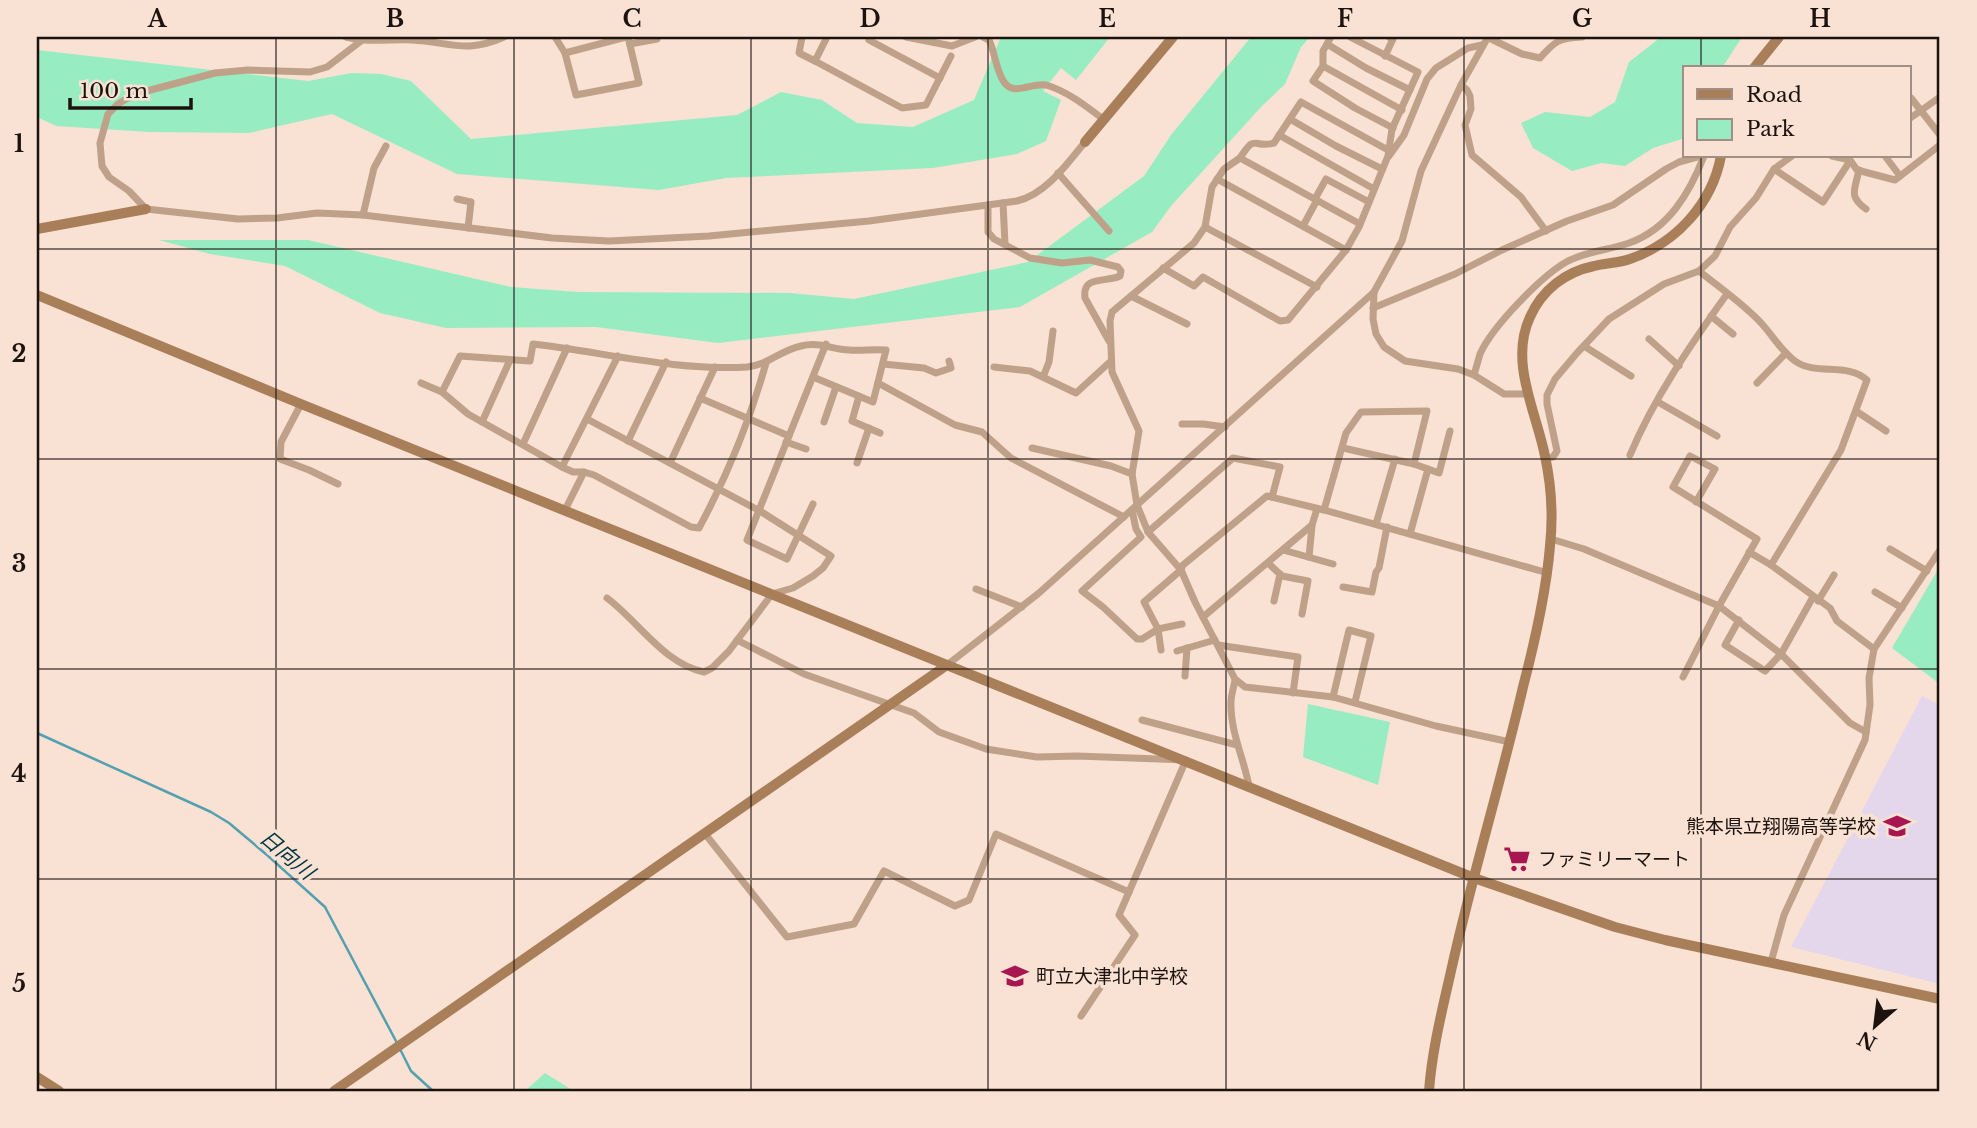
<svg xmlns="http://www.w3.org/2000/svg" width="1977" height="1128" font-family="'Libre Baskerville','Noto Sans JP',serif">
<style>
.education{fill:#e4d7eb}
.green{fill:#97edc1}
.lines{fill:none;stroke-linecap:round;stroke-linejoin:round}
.stream{stroke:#53a0b0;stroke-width:2.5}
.street{stroke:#bea188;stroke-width:7}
.secondary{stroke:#a97f59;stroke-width:10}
.grid{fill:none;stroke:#1c130f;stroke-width:2;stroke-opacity:0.55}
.labels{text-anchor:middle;stroke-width:7;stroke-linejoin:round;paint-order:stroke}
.poi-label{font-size:19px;fill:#1c130f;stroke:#f9e1d3;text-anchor:start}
.water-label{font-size:21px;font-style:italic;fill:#003640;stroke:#f9e1d3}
.neatline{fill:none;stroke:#1c130f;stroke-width:2.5}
.grid-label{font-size:23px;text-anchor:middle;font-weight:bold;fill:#1c130f}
</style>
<rect width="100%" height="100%" fill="#f9e1d3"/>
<polygon class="education" points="1922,696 1940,705 1940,984 1791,947"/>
<g class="green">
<polygon points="1001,37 1110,37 1076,80 1061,68 1043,91 1061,100 1046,141 1017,154 933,168 726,178 659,190 457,174 332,114 249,133 149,132 56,126 37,117 37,50 308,81 352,73 381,74 411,81 471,139 737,115 781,92 822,100 857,123 913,127 974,100"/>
<polygon points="1251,37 1310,37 1301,47 1285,84 1261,107 1171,206 1152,232 1020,307 718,343 596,327 446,328 380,313 285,266 210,254 159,240 308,240 511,287 578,292 790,293 854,299 1028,262 1144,176 1171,135"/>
<polygon points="1661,37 1742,37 1722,68 1685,68 1685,131 1682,139 1653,148 1625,166 1601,163 1572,171 1533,148 1521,123 1545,112 1590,117 1615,102 1629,62"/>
<polygon points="1940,566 1940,684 1892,648"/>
<polygon points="1308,704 1390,722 1378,785 1303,757"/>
<polygon points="545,1073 572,1090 573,1091 525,1091"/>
</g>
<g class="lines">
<g class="stream">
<polyline points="37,733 211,812 229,823 267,855 325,907 397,1043"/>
<polyline points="400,1049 411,1071 433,1091"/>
</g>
<g class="street">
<path d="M346,37C368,43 389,39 412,40C450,42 466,54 504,37"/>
<polyline points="555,37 565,53 576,95 639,83 628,37"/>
<polyline points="802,37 799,53 815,61"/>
<polyline points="827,37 815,61 902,108 926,105 951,56"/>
<polyline points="906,37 952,46 975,37"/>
<path d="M983,37L989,40C995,52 996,71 1004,82C1014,97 1032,82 1046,85C1067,91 1086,106 1103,119"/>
<polyline points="1331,37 1323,51 1323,66 1313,81 1355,108 1393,128"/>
<path d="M1487,37L1522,54L1540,58C1555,41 1559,38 1582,37"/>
<polyline points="1488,37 1461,85 1421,171 1402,241 1374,292 1373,319 1376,334 1384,347 1405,361 1458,369 1474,375 1504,394 1529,394"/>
<polyline points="869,40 940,78"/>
<path d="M361,41L327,67L310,72L248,70L215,73L143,92L128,98L118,104L108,114L100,143L102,166L109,177L129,191L146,209L238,219L277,218L317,213L363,215L552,238L609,241L709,236L869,221L1017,201C1046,194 1067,164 1085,142"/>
<polyline points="630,44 657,39"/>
<polyline points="1327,44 1366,68 1410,90"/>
<polyline points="565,53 626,37"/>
<polyline points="1385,56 1393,39 1389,37"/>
<polyline points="1323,66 1402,110"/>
<polyline points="1461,85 1467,90 1470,96 1471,109 1465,125 1472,155 1521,197 1546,231"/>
<polyline points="1911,98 1940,135"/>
<polyline points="1290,119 1336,146 1382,169"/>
<polyline points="1909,119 1940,97"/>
<polyline points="1279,135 1374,189"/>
<polyline points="1389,156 1404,135 1427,79 1436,68 1468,48 1482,45"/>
<polyline points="1832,156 1850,160 1857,170 1895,180 1940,145"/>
<polyline points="1885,156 1900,176"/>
<polyline points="1240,158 1224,169 1212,187 1205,227 1194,243 1112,312 1110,321 1112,372 1139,431 1132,474 1137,505 1148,532 1181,570 1195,602 1235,679 1245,687 1333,697 1436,726 1510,742"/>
<polyline points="1774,169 1823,202 1850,161"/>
<path d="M1859,170C1855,190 1848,196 1866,209"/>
<polyline points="1058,173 1109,231"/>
<polyline points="1217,179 1346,250"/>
<polyline points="457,199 471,202 468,228"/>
<polyline points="1315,199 1326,179 1369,202"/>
<polyline points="1003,203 1005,244"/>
<path d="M988,205V232L994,239L1030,258L1062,263L1090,260L1118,267L1121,271L1120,276C1105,283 1082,275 1085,298L1109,341"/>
<polyline points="363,215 374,168 386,146"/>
<path d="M1360,224L1240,158C1257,132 1252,149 1274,143L1301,102L1388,150"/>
<polyline points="1303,226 1317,200"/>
<polyline points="1205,227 1317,287"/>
<polyline points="1163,268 1194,286 1203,277 1280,321 1288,320 1346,250 1359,227 1388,156 1392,129 1418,72 1350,37"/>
<path d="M1699,271C1720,288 1744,304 1762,324C1773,336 1781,351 1795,361C1816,376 1847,362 1867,380L1841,450L1771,565L1830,608L1837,621L1874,649"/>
<polyline points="1131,296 1187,324"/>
<polyline points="1373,308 1455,274 1502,250 1567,221 1613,205 1666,169 1679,162 1701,156"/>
<polyline points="1711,316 1733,334"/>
<polyline points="1649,339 1679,366"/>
<polyline points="1584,346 1631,376"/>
<path d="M618,356L562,467L468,414L442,392L460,356L530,361L533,344C603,352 675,371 747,367C768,365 781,350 801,346C820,341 832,350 849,350C861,351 873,349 886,350L873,402L813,377"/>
<polyline points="883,364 924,368 936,373 951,368 949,361"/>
<polyline points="994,367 1030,371 1076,393 1111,361"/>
<path d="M1474,375C1476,368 1478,361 1480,354C1492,327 1542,275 1568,261C1588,251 1609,250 1629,243C1669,229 1690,192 1704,156"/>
<polyline points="1043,377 1049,362 1053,331"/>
<polyline points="421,383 442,392"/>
<polyline points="878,383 955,425 982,432 1011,458 1124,517"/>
<polyline points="1757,383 1786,353"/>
<polyline points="859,396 852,421 880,433"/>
<polyline points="700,398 789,436"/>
<polyline points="1658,402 1717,436"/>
<polyline points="301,404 281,442 280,459 309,470 338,484"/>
<polyline points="1856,411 1886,431"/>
<path d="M587,419L760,511L831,556L823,568L813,576L793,588L772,594L729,651L712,668L704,672C664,664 638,621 607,598"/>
<polyline points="482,422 510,360"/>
<polyline points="824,422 836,387"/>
<polyline points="1182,424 1203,424 1225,427"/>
<polyline points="628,441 666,362"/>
<polyline points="786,442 806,449"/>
<polyline points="523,444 567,348"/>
<polyline points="1032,448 1111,466 1132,474"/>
<polyline points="1343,448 1414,464"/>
<path d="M1630,455C1654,398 1691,344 1727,294"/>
<polyline points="1546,459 1553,457 1557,451 1547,404 1547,395 1555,379 1577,353 1609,319 1664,284 1699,271 1715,256 1730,227 1756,198 1774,169 1792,156"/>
<polyline points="670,463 715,367"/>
<polyline points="857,463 869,428"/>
<polyline points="562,467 573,472 584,472 565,510"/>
<path d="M584,472L594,475L691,527L699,528C727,476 750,420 766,363"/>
<polyline points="813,504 787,559 747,540 826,344"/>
<polyline points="1132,510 1136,529 1141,537 1082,591 1103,607 1137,639 1142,639 1158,629 1182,624"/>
<polyline points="1324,510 1346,433 1361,412 1427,411 1414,464 1439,473 1450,431"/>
<polyline points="1376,524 1395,459"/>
<polyline points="1148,532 1233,458 1280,467 1272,497"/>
<polyline points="1410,534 1428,469"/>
<polyline points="1551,539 1584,549 1719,606 1781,654 1850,723 1866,732"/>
<polyline points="1890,549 1927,571"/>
<polyline points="1283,550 1333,564"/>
<polyline points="1749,552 1771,565"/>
<polyline points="1309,557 1312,526"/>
<polyline points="1268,563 1282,576 1308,581 1302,614"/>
<polyline points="1343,587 1372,592 1376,572 1379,568 1387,527"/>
<polyline points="976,589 1022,607"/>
<polyline points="1875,592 1902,608"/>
<polyline points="1274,601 1280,574"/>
<polyline points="1818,601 1834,575"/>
<polyline points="1203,617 1312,525 1317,509"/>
<polyline points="1739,620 1725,645 1765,671 1781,654 1813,597"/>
<polyline points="737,640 804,674 914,713 939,732 986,749 1037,757 1077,756 1186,760 1119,915 1135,935 1081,1016"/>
<polyline points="1218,645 1298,657 1293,693"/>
<polyline points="1161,650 1158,629 1144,602 1181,570 1183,565 1267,496 1324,510 1548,573"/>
<polyline points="1177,651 1215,640"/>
<polyline points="947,665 1039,593 1374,292"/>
<polyline points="1185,676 1187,648"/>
<polyline points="1683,677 1719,606 1757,539 1673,487 1690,456 1715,469 1696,502"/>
<path d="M1235,680C1234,687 1231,695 1231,702C1230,731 1244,759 1249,786"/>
<polyline points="1333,697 1349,630 1371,636 1355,702"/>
<polyline points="1142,720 1237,745"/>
<polyline points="706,835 787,937 854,924 884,871 955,906 969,900 996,834 1129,892"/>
<polyline points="1771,962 1784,915 1865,740 1870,705 1869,678 1874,649 1940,550"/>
</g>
<g class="secondary">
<polyline points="1754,68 1779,37"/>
<polyline points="1085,142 1173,37"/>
<polyline points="37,229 146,209"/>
<polyline points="37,295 301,404 1474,878 1615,927 1665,940 1940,999"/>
<polyline points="37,1077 59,1091"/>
<polyline points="334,1091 947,665"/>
<path d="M1429,1091C1432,1050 1442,1011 1451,971C1472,876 1501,782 1523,687C1535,641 1546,594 1550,546C1553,518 1551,484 1545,456C1536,411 1509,362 1530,317C1542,290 1565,272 1594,266C1606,263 1619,263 1630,259C1676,243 1712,204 1721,156"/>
</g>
</g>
<path class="grid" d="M276,37V1091M514,37V1091M751,37V1091M988,37V1091M1226,37V1091M1464,37V1091M1701,37V68M1701,156V1091M37,249H1940M37,459H1940M37,669H1940M37,879H1940"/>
<defs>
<g id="school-bare" transform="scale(2.1)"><path d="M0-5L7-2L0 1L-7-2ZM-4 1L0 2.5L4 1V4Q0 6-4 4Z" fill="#a81651" stroke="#f9e1d3" stroke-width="2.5" paint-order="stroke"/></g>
<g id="supermarket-bare" transform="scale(2.1)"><path d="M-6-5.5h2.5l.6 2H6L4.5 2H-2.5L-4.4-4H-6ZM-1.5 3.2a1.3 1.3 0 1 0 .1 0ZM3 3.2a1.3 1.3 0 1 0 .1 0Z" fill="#a81651" stroke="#f9e1d3" stroke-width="2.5" paint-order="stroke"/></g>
</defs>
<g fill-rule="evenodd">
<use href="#school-bare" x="1897" y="826"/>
<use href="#supermarket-bare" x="1517" y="859"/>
<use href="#school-bare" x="1015" y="976"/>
</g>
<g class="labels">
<g class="poi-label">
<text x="1876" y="833" text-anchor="end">熊本県立翔陽高等学校</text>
<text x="1538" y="866">ファミリーマート</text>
<text x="1036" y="983">町立大津北中学校</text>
</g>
<g class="water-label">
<text transform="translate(287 855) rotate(40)" y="7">日向川</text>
</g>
</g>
<rect width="1977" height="1128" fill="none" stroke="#f9e1d3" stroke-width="77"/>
<rect x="1683" y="66" width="228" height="91" fill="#f9e1d3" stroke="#a18f85" stroke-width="2"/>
<rect x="1697" y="89" width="35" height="10" fill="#a97f59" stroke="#a18f85" stroke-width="2"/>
<text x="1746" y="102" font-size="21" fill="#1c130f">Road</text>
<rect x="1697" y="119" width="35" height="21" fill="#97edc1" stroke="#a18f85" stroke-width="2"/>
<text x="1746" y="136" font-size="21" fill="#1c130f">Park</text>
<g transform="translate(1875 1026) rotate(208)" stroke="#f9e1d3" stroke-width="5" paint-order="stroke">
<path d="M0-5L12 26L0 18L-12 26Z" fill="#1c130f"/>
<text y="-10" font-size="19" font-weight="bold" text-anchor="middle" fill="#1c130f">N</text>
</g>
<path d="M70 98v10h121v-10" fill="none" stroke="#1c130f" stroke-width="3.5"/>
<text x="80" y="98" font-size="21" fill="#1c130f" stroke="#f9e1d3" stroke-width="5" paint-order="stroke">100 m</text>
<rect x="38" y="38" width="1900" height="1052" class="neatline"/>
<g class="grid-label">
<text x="157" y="27">A</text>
<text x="395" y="27">B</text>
<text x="632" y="27">C</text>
<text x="870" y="27">D</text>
<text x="1107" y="27">E</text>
<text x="1345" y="27">F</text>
<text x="1582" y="27">G</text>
<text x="1820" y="27">H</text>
<text x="19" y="152">1</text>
<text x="19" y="362">2</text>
<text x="19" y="572">3</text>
<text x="19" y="782">4</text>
<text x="19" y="992">5</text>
</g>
</svg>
